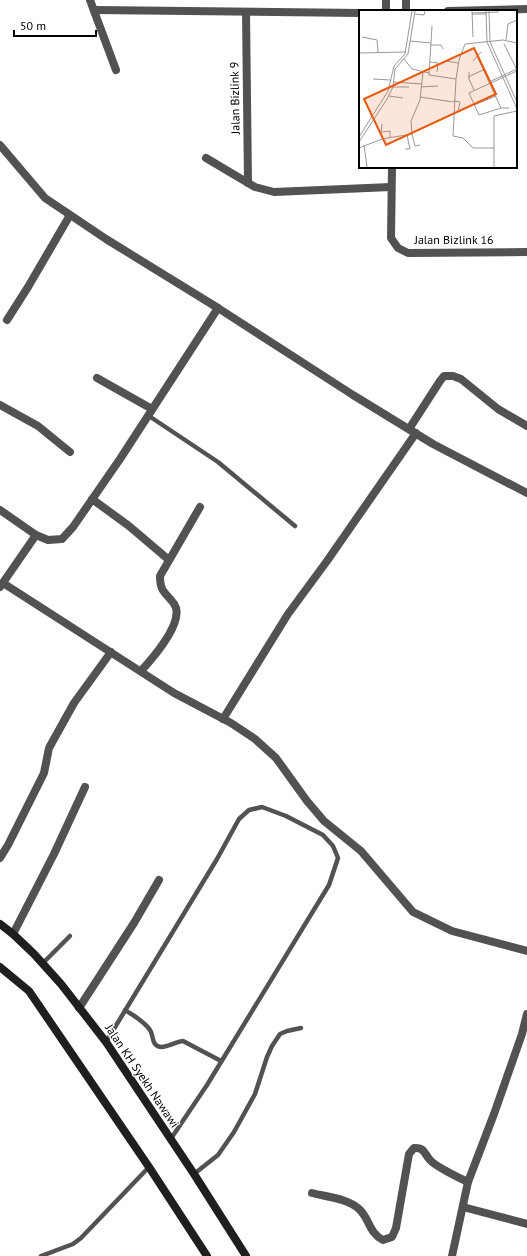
<svg xmlns="http://www.w3.org/2000/svg" width="527" height="1256" font-family="'PT Sans',sans-serif">
<style>
.lines{fill:none;stroke-linecap:round;stroke-linejoin:round}
.lane{stroke:#525252;stroke-width:4.5}
.street{stroke:#525252;stroke-width:8}
.secondary{stroke:#1f1f1f;stroke-width:8}
.labels{text-anchor:middle;stroke-width:3;stroke-linejoin:round;paint-order:stroke}
.street-label{font-size:12px;fill:#000;stroke:#fff}
.inset-road{fill:none;stroke:#999;stroke-width:1}
.view{fill:#e8590c;fill-opacity:0.15;stroke:#e8590c;stroke-width:2}
.inset-edge{fill:none;stroke:#000;stroke-width:2}
</style>
<rect width="100%" height="100%" fill="#fff"/>
<g class="lines">
<g class="lane">
<polyline points="149,416 218,462 295,526"/>
<polyline points="43,963 70,936"/>
<path d="M125,1010C134,1016 144,1021 150,1030C154,1036 151,1046 161,1047C168,1047 175,1042 183,1041L221,1061"/>
<polyline points="106,1042 217,859 239,819 249,810 262,807 286,816 323,835 333,846 338,858 329,885 207,1085 170,1140"/>
<polyline points="194,1174 218,1155 234,1132 255,1094 267,1057 272,1046 280,1034 287,1031 301,1028"/>
<polyline points="41,1256 73,1244 81,1238 149,1167"/>
</g>
<g class="street">
<polyline points="90,0 116,70"/>
<polyline points="94,10 360,13"/>
<polyline points="386,11 386,0"/>
<polyline points="406,11 406,0"/>
<polyline points="448,11 527,9"/>
<polyline points="246,12 248,183"/>
<polyline points="0,145 45,198 106,239 218,308"/>
<polyline points="206,158 255,187 274,192 391,187"/>
<polyline points="392,167 391,238 398,248 408,253 527,252"/>
<polyline points="7,320 28,287 70,215"/>
<polyline points="97,378 152,409"/>
<polyline points="0,405 38,426 70,452"/>
<polyline points="409,429 440,381 444,376 453,376 461,379 498,409 527,426"/>
<polyline points="92,499 129,526 169,560"/>
<polyline points="0,510 36,535 48,540 62,539 73,527 120,459 218,308 353,395 433,444 527,493"/>
<polyline points="3,583 174,693 231,723 255,739 276,758 307,801 324,821 361,851 413,912 452,931 527,951"/>
<polyline points="0,587 36,535"/>
<path d="M141,671C152,659 181,626 176,608C175,605 173,602 171,600C163,591 160,589 160,576L200,507"/>
<polyline points="223,719 288,614 327,561 416,433"/>
<polyline points="0,858 8,845 44,773 49,748 74,703 111,652"/>
<polyline points="13,934 54,854 85,787"/>
<polyline points="79,1008 134,923 159,880"/>
<path d="M312,1193C327,1197 347,1198 359,1209C370,1219 368,1232 383,1240L392,1237L396,1228L409,1154L414,1148C424,1147 424,1153 430,1160C435,1166 459,1178 468,1182"/>
<polyline points="463,1207 527,1224"/>
<polyline points="452,1256 468,1182 494,1114 522,1034 527,1014"/>
</g>
<g class="secondary">
<polyline points="0,924 13,934 34,954 61,984 106,1042 194,1174 246,1256"/>
<polyline points="0,967 29,991 149,1167 207,1256"/>
</g>
</g>
<g class="labels">
<g class="street-label">
<text transform="translate(235 98) rotate(-91)" y="4">Jalan Bizlink 9</text>
<text x="454" y="244">Jalan Bizlink 16</text>
<text transform="translate(142 1076) rotate(56)" y="4">Jalan KH Syekh Nawawi</text>
</g>
</g>
<g transform="translate(359 10)">
<rect width="158" height="158" fill="#fff"/>
<path class="inset-road" d="M113,1L114,27M127,1L128,32L158,99M130,1L131,32L158,92M113,3L140,2M56,4L65,5L66,1M113,4H128M3,27L18,30L19,42M147,30L149,14L158,10M51,31L72,33L70,65L97,69L94,126L104,128L114,138H135V157M72,33L73,16M145,34L158,60M72,35H82L84,39M0,43L47,42M118,46L142,98H150M45,49L53,59L70,63M87,51L99,53M114,51L122,42M71,52L79,53L78,62M110,62V69L115,80M109,67L124,60M14,69L31,70M97,69L100,50L106,34L144,30L158,33M35,72L63,74M130,72L158,59M34,77H50M62,77L79,76M30,86L44,88M61,87L94,92M94,91L101,92L99,102M115,95L137,86M142,98L120,105L110,83L158,61M23,114L22,122L31,121V127M53,124L52,111L61,90L64,62M0,127L29,81L35,56L46,44L53,1M0,132L28,89L34,77L36,59L49,44L56,1M5,135L8,157M0,138L23,129L53,124L56,136L61,135M135,138V106L158,101M46,139H51L48,125"/>
<path class="view" d="M115,38L137,84L27,135L5,89Z"/>
<rect width="158" height="158" class="inset-edge"/>
</g>
<path d="M14 30v6h82v-6" fill="none" stroke="#000000" stroke-width="2"/>
<text x="20" y="30" font-size="12" fill="#000000" stroke="#ffffff" stroke-width="3" paint-order="stroke">50 m</text>
</svg>
